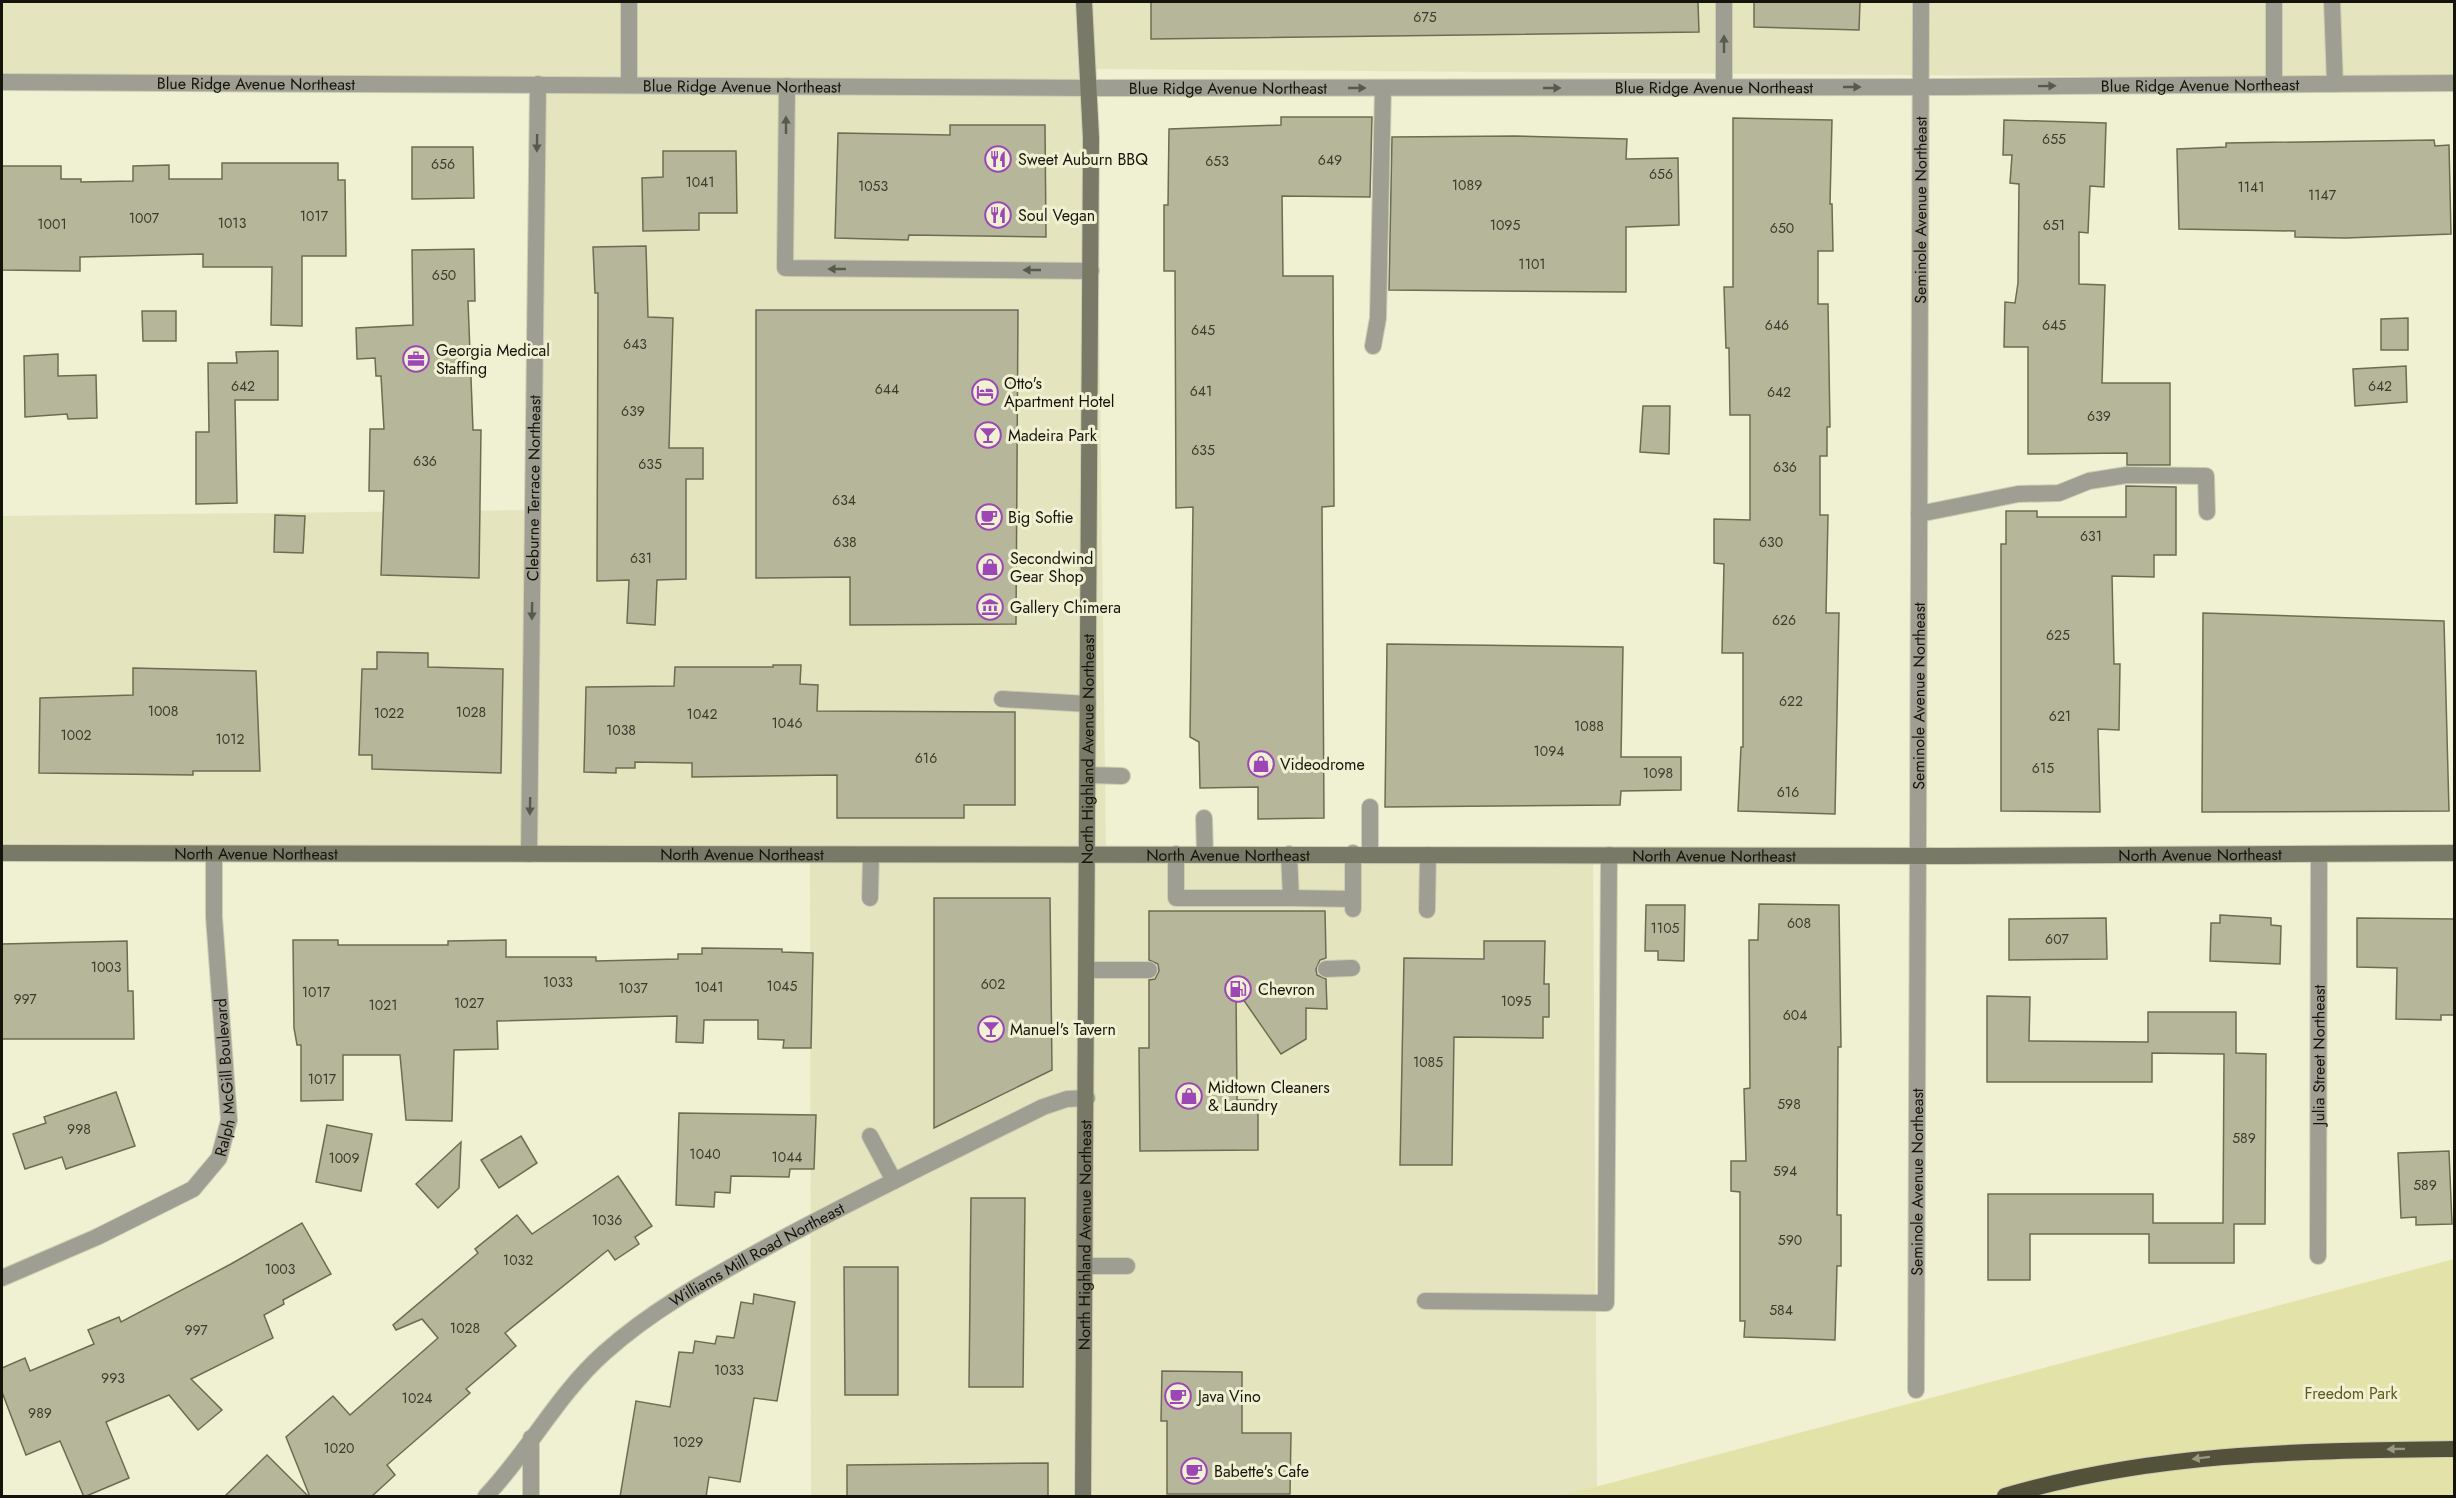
<svg xmlns="http://www.w3.org/2000/svg" width="2456" height="1498" font-family="Jost,sans-serif">
<style>
.built{fill:#e4e5bf}
.green{fill:#e3e3a9}
.building{fill:#b6b69a;stroke:#6c6c52;stroke-width:1.5}
.lines{fill:none;stroke-linecap:round;stroke-linejoin:round}
.service-casing{stroke:#cdcdb2;stroke-width:18}
.minor-casing{stroke:#cdcdb2;stroke-width:18}
.secondary-casing{stroke:#cdcdb2;stroke-width:18}
.trunk-casing{stroke:#cdcdb2;stroke-width:18}
.service{stroke:#9e9f92;stroke-width:16}
.minor{stroke:#9e9f92;stroke-width:16}
.secondary{stroke:#787966;stroke-width:16}
.trunk{stroke:#52523b;stroke-width:16}
.oneway{fill:#595a4e}
.oneway2{fill:#99997f}
.labels{text-anchor:middle;stroke-width:6;stroke-linejoin:round;paint-order:stroke}
.number-label{font-size:14px;fill:#3c3c2e}
.street-label{font-size:16px;fill:#14140a;stroke:#f0f0d2}
.poi-label{font-size:16px;fill:#14140a;stroke:#f0f0d2;text-anchor:start}
.park-label{font-size:16px;fill:#5b591f;stroke:#f0f0d2}
</style>
<rect width="100%" height="100%" fill="#f0f0d2"/>
<polygon class="built" points="2,2 2454,2 2454,79 1096,69 1106,853 1593,855 1597,1487 1552,1496 811,1496 810,863 2,854 2,516 529,510 530,91 2,85"/>
<polygon class="green" points="2454,1259 2454,1496 1552,1496 1595,1487"/>
<g class="building">
<polygon points="1151,2 1698,2 1699,32 1151,39"/>
<polygon points="1754,2 1860,2 1859,30 1754,27"/>
<polygon points="1281,117 1372,117 1370,197 1282,196 1283,276 1333,276 1334,506 1322,507 1324,818 1258,819 1258,787 1200,788 1199,742 1190,737 1193,507 1176,508 1175,271 1164,271 1164,205 1168,205 1169,129 1281,125"/>
<polygon points="1733,118 1832,120 1830,204 1832,204 1833,251 1818,251 1818,304 1828,304 1830,427 1827,427 1827,456 1820,456 1820,515 1828,515 1826,613 1839,613 1835,814 1738,811 1741,747 1743,747 1743,653 1722,653 1724,564 1714,563 1714,519 1750,520 1750,415 1730,415 1729,348 1726,348 1724,287 1733,287"/>
<polygon points="2004,120 2106,123 2104,187 2090,186 2088,233 2079,232 2079,284 2105,285 2102,383 2170,383 2170,465 2127,465 2127,453 2028,454 2028,347 2004,347 2005,302 2015,303 2018,283 2019,184 2010,183 2012,155 2003,155"/>
<polygon points="950,125 1045,125 1046,237 909,235 908,240 835,238 838,133 950,135"/>
<polygon points="1515,136 1627,139 1626,159 1678,158 1679,225 1626,227 1626,292 1389,290 1392,137"/>
<polygon points="2434,140 2435,146 2449,145 2451,234 2346,238 2295,237 2295,231 2179,229 2177,149 2226,147 2226,143"/>
<polygon points="412,147 473,147 474,198 412,199"/>
<polygon points="663,151 736,151 737,213 699,213 699,230 643,231 642,178 663,177"/>
<polygon points="222,163 338,163 338,180 345,180 346,256 302,256 302,326 271,325 272,267 203,267 203,254 80,257 80,271 2,270 2,166 61,166 61,179 81,179 81,182 133,181 133,166 169,165 169,179 222,179"/>
<polygon points="646,246 648,317 673,318 669,448 703,448 703,479 686,479 686,579 657,580 655,625 627,623 629,580 597,581 598,293 595,293 593,247"/>
<polygon points="474,249 475,301 468,301 473,430 481,430 479,578 381,575 384,491 369,491 370,429 384,429 381,376 376,376 375,358 357,359 356,328 413,325 412,250"/>
<polygon points="756,310 1018,310 1016,624 850,625 850,577 756,578"/>
<polygon points="142,311 176,311 176,341 143,341"/>
<polygon points="2408,318 2408,350 2381,350 2381,319"/>
<polygon points="278,351 278,400 235,400 237,503 196,504 196,432 209,432 208,363 237,363 236,352"/>
<polygon points="58,354 58,376 96,375 97,418 68,419 67,414 25,417 24,356"/>
<polygon points="2406,366 2407,402 2355,406 2353,369"/>
<polygon points="1643,406 1670,406 1669,454 1640,452"/>
<polygon points="2126,486 2176,487 2176,555 2154,555 2154,577 2112,576 2114,664 2120,664 2119,730 2098,729 2100,812 2001,811 2001,544 2006,544 2006,511 2037,511 2037,517 2126,517"/>
<polygon points="275,515 305,516 303,553 274,552"/>
<polygon points="2203,613 2444,621 2449,811 2202,812"/>
<polygon points="1387,644 1623,647 1621,757 1681,757 1681,790 1621,791 1620,805 1385,807"/>
<polygon points="377,652 428,653 428,667 503,669 501,773 372,769 372,755 359,755 362,669 377,669"/>
<polygon points="773,665 801,665 800,684 818,685 817,711 1015,712 1015,805 964,805 964,818 837,818 837,775 692,777 692,763 635,762 635,768 616,768 616,773 584,772 586,687 674,686 675,667 773,667"/>
<polygon points="133,668 256,671 260,771 193,771 193,775 39,773 40,698 133,695"/>
<polygon points="934,898 1050,898 1052,1070 934,1128"/>
<polygon points="1759,904 1839,905 1841,1047 1838,1047 1837,1215 1841,1215 1841,1266 1837,1266 1835,1340 1744,1337 1745,1321 1740,1321 1740,1192 1731,1191 1731,1161 1746,1161 1744,1089 1750,1088 1749,940 1758,940"/>
<polygon points="1646,905 1685,905 1684,961 1658,960 1658,951 1645,951"/>
<polygon points="1149,911 1325,911 1326,958 1320,960 1316,969 1317,975 1326,979 1327,1009 1306,1008 1306,1039 1281,1054 1236,989 1237,1100 1258,1100 1258,1150 1140,1151 1139,1048 1149,1048 1149,980 1155,979 1159,971 1158,964 1149,960"/>
<polygon points="2220,915 2271,918 2271,925 2281,926 2280,964 2210,961 2211,923 2220,923"/>
<polygon points="2106,918 2107,959 2009,960 2009,919"/>
<polygon points="2357,918 2454,919 2454,1015 2441,1015 2441,1020 2396,1019 2397,968 2357,967"/>
<polygon points="293,940 338,940 338,945 448,945 448,941 506,940 506,957 596,957 596,961 678,959 678,954 702,954 702,948 782,949 782,952 813,953 811,1048 783,1048 784,1040 758,1039 758,1020 704,1020 703,1043 676,1042 677,1016 497,1021 498,1049 454,1050 452,1121 406,1120 400,1055 343,1055 343,1100 301,1101 301,1045 297,1045 294,1028"/>
<polygon points="127,941 128,991 133,991 134,1039 2,1039 2,944"/>
<polygon points="1484,941 1545,941 1544,984 1549,984 1549,1017 1543,1017 1543,1038 1454,1037 1452,1165 1400,1165 1404,958 1484,959"/>
<polygon points="1987,996 2030,997 2029,1041 2148,1042 2148,1012 2236,1012 2236,1053 2266,1054 2265,1224 2234,1224 2234,1263 2149,1263 2149,1234 2030,1234 2030,1280 1988,1280 1988,1194 2153,1194 2153,1223 2223,1223 2224,1054 2152,1053 2152,1082 1987,1082"/>
<polygon points="116,1092 135,1146 66,1169 62,1157 25,1169 13,1134 46,1123 44,1117"/>
<polygon points="679,1113 816,1115 814,1169 790,1169 789,1177 731,1176 730,1193 715,1192 714,1207 676,1205"/>
<polygon points="327,1125 372,1134 361,1191 316,1182"/>
<polygon points="521,1136 537,1163 499,1188 481,1160"/>
<polygon points="461,1142 459,1188 438,1208 416,1184"/>
<polygon points="2449,1151 2452,1224 2416,1225 2416,1217 2401,1218 2398,1153"/>
<polygon points="618,1176 652,1226 635,1237 639,1244 615,1260 608,1250 505,1333 516,1346 466,1389 470,1393 387,1465 395,1475 371,1497 310,1497 286,1437 333,1396 350,1415 438,1338 422,1319 396,1330 393,1325 478,1253 475,1249 517,1215 532,1234"/>
<polygon points="971,1198 1025,1198 1023,1387 969,1387"/>
<polygon points="302,1223 331,1274 283,1300 284,1304 264,1315 273,1338 191,1379 222,1410 198,1430 169,1395 106,1422 129,1478 84,1497 60,1441 26,1455 2,1392 2,1368 25,1358 30,1371 94,1344 88,1330 119,1317 121,1322 231,1264"/>
<polygon points="844,1267 898,1267 898,1395 845,1395"/>
<polygon points="754,1294 795,1302 777,1401 754,1398 740,1482 709,1477 706,1497 620,1497 636,1401 670,1407 679,1352 693,1353 695,1341 715,1344 717,1336 734,1338 741,1302 753,1304"/>
<polygon points="1162,1371 1242,1372 1242,1433 1291,1433 1290,1494 1167,1494 1167,1421 1161,1421"/>
<polygon points="267,1455 309,1497 224,1497"/>
<polygon points="1048,1463 1048,1497 847,1497 847,1465"/>
</g>
<g class="lines">
<g class="service-casing">
<g id="service">
<polyline points="2274,2 2274,84"/>
<polyline points="2332,2 2335,84"/>
<polyline points="787,86 785,268 1091,271"/>
<polyline points="1724,87 1724,2"/>
<polyline points="1373,346 1378,318 1383,88"/>
<polyline points="1919,514 2018,494 2059,493 2089,481 2127,475 2206,476 2207,512"/>
<polyline points="1002,699 1088,704"/>
<polyline points="1088,775 1122,776"/>
<polyline points="1204,818 1205,854"/>
<polyline points="1370,853 1370,807"/>
<polyline points="1176,854 1176,898 1291,898 1289,854"/>
<polyline points="870,898 871,855"/>
<polyline points="1291,898 1353,899"/>
<polyline points="1353,909 1353,853"/>
<polyline points="1427,910 1428,855"/>
<polyline points="1326,969 1352,968"/>
<polyline points="1087,970 1149,970"/>
<polyline points="870,1136 894,1181"/>
<polyline points="1085,1266 1127,1266"/>
<polyline points="1425,1301 1606,1303 1609,855"/>
</g>
</g>
<g class="minor-casing">
<g id="minor">
<polyline points="629,2 629,85"/>
<path id="s1" d="M2,82L1088,88L1951,87L2454,83"/>
<path id="s2" d="M529,854L538,84"/>
<path id="s3" d="M2318,1256L2319,854"/>
<path id="s4" d="M2,1278L97,1237L193,1189L219,1158L229,1120L214,917V854"/>
<path id="s5" d="M1916,1390L1921,2"/>
<polyline points="531,1438 531,1496"/>
<path id="s6" d="M486,1496C529,1451 557,1395 604,1353C653,1309 709,1279 767,1247C858,1197 951,1153 1043,1107L1067,1099L1087,1098"/>
</g>
</g>
<g class="secondary-casing">
<g id="secondary">
<path id="s7" d="M2,853L1952,856L2454,853"/>
<path id="s8" d="M1083,1496L1091,138L1084,2"/>
</g>
</g>
<g class="trunk-casing">
<path id="trunk" d="M2005,1496C2154,1452 2301,1451 2454,1449"/>
</g>
<use href="#service" class="service"/>
<use href="#minor" class="minor"/>
<use href="#secondary" class="secondary"/>
<use href="#trunk" class="trunk"/>
</g>
<defs><path id="oneway-solid" d="M-6-.8H1V-3.2L6.5 0L1 3.2V.8H-6Z" transform="scale(1.5)"/></defs>
<g class="oneway">
<use href="#oneway-solid" transform="translate(1724 44) rotate(-90)"/>
<use href="#oneway-solid" transform="translate(2047 86) rotate(-1)"/>
<use href="#oneway-solid" transform="translate(1852 87)"/>
<use href="#oneway-solid" transform="translate(1357 88)"/>
<use href="#oneway-solid" transform="translate(1552 88)"/>
<use href="#oneway-solid" transform="translate(786 125) rotate(-90)"/>
<use href="#oneway-solid" transform="translate(537 143) rotate(91)"/>
<use href="#oneway-solid" transform="translate(837 269) rotate(-180)"/>
<use href="#oneway-solid" transform="translate(1032 270) rotate(-180)"/>
<use href="#oneway-solid" transform="translate(532 611) rotate(91)"/>
<use href="#oneway-solid" transform="translate(530 806) rotate(91)"/>
</g>
<g class="oneway2">
<use href="#oneway-solid" transform="translate(2396 1449) rotate(179)"/>
<use href="#oneway-solid" transform="translate(2201 1458) rotate(173)"/>
</g>
<defs>
<g id="restaurant-ring" transform="scale(1.35)"><circle r="9.5" fill="#f0f0d2" stroke="#9c47b5" stroke-width="1.5"/><path d="M-5-6h1v4h1v-4h1v4h1v-4h1v5L-1.5 .5V6h-2V.5L-5-1ZM5-6V6H3V1.5H1.5Q1.5-4 5-6Z" fill="#9c47b5"/></g>
<g id="office-ring" transform="scale(1.35)"><circle r="9.5" fill="#f0f0d2" stroke="#9c47b5" stroke-width="1.5"/><path d="M-6-3h4V-5.5h4V-3h4V5H-6ZM-1-4.5V-3h2v-1.5ZM-6 0V1H6V0Z" fill="#9c47b5"/></g>
<g id="hotel-ring" transform="scale(1.35)"><circle r="9.5" fill="#f0f0d2" stroke="#9c47b5" stroke-width="1.5"/><path d="M-6-4.5h1.5V1H6V5H4.5V3h-9V5H-6ZM-4 0a1.8 1.8 0 1 1 3.6 0ZM.5 0V-2.5h3Q6-2.5 6 0Z" fill="#9c47b5"/></g>
<g id="bar-ring" transform="scale(1.35)"><circle r="9.5" fill="#f0f0d2" stroke="#9c47b5" stroke-width="1.5"/><path d="M-6-5H6L.8 .8V4.5H3.5V6h-7V4.5H-.8V.8Z" fill="#9c47b5"/></g>
<g id="cafe-ring" transform="scale(1.35)"><circle r="9.5" fill="#f0f0d2" stroke="#9c47b5" stroke-width="1.5"/><path d="M-5.5-4.5H6V0H3Q3 3.5 0 3.5H-2.5Q-5.5 3.5-5.5 0ZM3-3.2v2h1.7v-2ZM-6 4.5H4V6H-6Z" fill="#9c47b5"/></g>
<g id="shop-ring" transform="scale(1.35)"><circle r="9.5" fill="#f0f0d2" stroke="#9c47b5" stroke-width="1.5"/><path d="M-5-2.5h2.3a2.7 3.5 0 0 1 5.4 0H5L5.5 6h-11ZM-1.5-2.5h3a1.5 2.3 0 0 0-3 0Z" fill="#9c47b5"/></g>
<g id="museum-ring" transform="scale(1.35)"><circle r="9.5" fill="#f0f0d2" stroke="#9c47b5" stroke-width="1.5"/><path d="M0-6L6-3V-2H-6V-3ZM-5-1h2V3h-2ZM-1-1h2V3h-2ZM3-1h2V3H3ZM-6 4H6V6H-6Z" fill="#9c47b5"/></g>
<g id="fuel-ring" transform="scale(1.35)"><circle r="9.5" fill="#f0f0d2" stroke="#9c47b5" stroke-width="1.5"/><path d="M-5.5-6h7V0h2V4h1.3V-2.5L3-4.5l.8-.8L6-3V5H2.5V1h-1V6h-7ZM-4.2-4.7v3.2H.2V-4.7Z" fill="#9c47b5"/></g>
</defs>
<g fill-rule="evenodd">
<use href="#restaurant-ring" x="998" y="159"/>
<use href="#restaurant-ring" x="998" y="215"/>
<use href="#office-ring" x="416" y="359"/>
<use href="#hotel-ring" x="985" y="392"/>
<use href="#bar-ring" x="988" y="435"/>
<use href="#cafe-ring" x="989" y="517"/>
<use href="#shop-ring" x="990" y="567"/>
<use href="#museum-ring" x="990" y="607"/>
<use href="#shop-ring" x="1261" y="764"/>
<use href="#fuel-ring" x="1238" y="989"/>
<use href="#bar-ring" x="991" y="1029"/>
<use href="#shop-ring" x="1189" y="1096"/>
<use href="#cafe-ring" x="1178" y="1396"/>
<use href="#cafe-ring" x="1194" y="1471"/>
</g>
<g class="labels">
<g class="number-label">
<text x="1425" y="22">675</text>
<text x="2054" y="144">655</text>
<text x="1330" y="165">649</text>
<text x="1217" y="166">653</text>
<text x="443" y="169">656</text>
<text x="1661" y="179">656</text>
<text x="700" y="187">1041</text>
<text x="1467" y="190">1089</text>
<text x="873" y="191">1053</text>
<text x="2251" y="192">1141</text>
<text x="2322" y="200">1147</text>
<text x="314" y="221">1017</text>
<text x="144" y="223">1007</text>
<text x="232" y="228">1013</text>
<text x="52" y="229">1001</text>
<text x="1505" y="230">1095</text>
<text x="2054" y="230">651</text>
<text x="1782" y="233">650</text>
<text x="1532" y="269">1101</text>
<text x="444" y="280">650</text>
<text x="1777" y="330">646</text>
<text x="2054" y="330">645</text>
<text x="1203" y="335">645</text>
<text x="635" y="349">643</text>
<text x="243" y="391">642</text>
<text x="2380" y="391">642</text>
<text x="887" y="394">644</text>
<text x="1201" y="396">641</text>
<text x="1779" y="397">642</text>
<text x="633" y="416">639</text>
<text x="2099" y="421">639</text>
<text x="1203" y="455">635</text>
<text x="425" y="466">636</text>
<text x="650" y="469">635</text>
<text x="1785" y="472">636</text>
<text x="844" y="505">634</text>
<text x="2091" y="541">631</text>
<text x="845" y="547">638</text>
<text x="1771" y="547">630</text>
<text x="641" y="563">631</text>
<text x="1784" y="625">626</text>
<text x="2058" y="640">625</text>
<text x="1791" y="706">622</text>
<text x="163" y="716">1008</text>
<text x="471" y="717">1028</text>
<text x="389" y="718">1022</text>
<text x="702" y="719">1042</text>
<text x="2060" y="721">621</text>
<text x="787" y="728">1046</text>
<text x="1589" y="731">1088</text>
<text x="621" y="735">1038</text>
<text x="76" y="740">1002</text>
<text x="230" y="744">1012</text>
<text x="1549" y="756">1094</text>
<text x="926" y="763">616</text>
<text x="2043" y="773">615</text>
<text x="1658" y="778">1098</text>
<text x="1788" y="797">616</text>
<text x="1799" y="928">608</text>
<text x="1665" y="933">1105</text>
<text x="2057" y="944">607</text>
<text x="106" y="972">1003</text>
<text x="558" y="987">1033</text>
<text x="993" y="989">602</text>
<text x="782" y="991">1045</text>
<text x="709" y="992">1041</text>
<text x="633" y="993">1037</text>
<text x="316" y="997">1017</text>
<text x="25" y="1004">997</text>
<text x="1516" y="1006">1095</text>
<text x="469" y="1008">1027</text>
<text x="383" y="1010">1021</text>
<text x="1795" y="1020">604</text>
<text x="1428" y="1067">1085</text>
<text x="322" y="1084">1017</text>
<text x="1789" y="1109">598</text>
<text x="79" y="1134">998</text>
<text x="2244" y="1143">589</text>
<text x="705" y="1159">1040</text>
<text x="787" y="1162">1044</text>
<text x="344" y="1163">1009</text>
<text x="1785" y="1176">594</text>
<text x="2425" y="1190">589</text>
<text x="607" y="1225">1036</text>
<text x="1790" y="1245">590</text>
<text x="518" y="1265">1032</text>
<text x="280" y="1274">1003</text>
<text x="1781" y="1315">584</text>
<text x="465" y="1333">1028</text>
<text x="196" y="1335">997</text>
<text x="729" y="1375">1033</text>
<text x="113" y="1383">993</text>
<text x="417" y="1403">1024</text>
<text x="40" y="1418">989</text>
<text x="688" y="1447">1029</text>
<text x="339" y="1453">1020</text>
</g>
<g class="street-label">
<text dy="6" stroke="none"><textPath href="#s1" startOffset="254">Blue Ridge Avenue Northeast</textPath></text>
<text dy="6" stroke="none"><textPath href="#s1" startOffset="2198">Blue Ridge Avenue Northeast</textPath></text>
<text dy="6" stroke="none"><textPath href="#s1" startOffset="740">Blue Ridge Avenue Northeast</textPath></text>
<text dy="6" stroke="none"><textPath href="#s1" startOffset="1712">Blue Ridge Avenue Northeast</textPath></text>
<text dy="6" stroke="none"><textPath href="#s1" startOffset="1226">Blue Ridge Avenue Northeast</textPath></text>
<text dy="6" stroke="none"><textPath href="#s5" startOffset="1180">Seminole Avenue Northeast</textPath></text>
<text dy="6" stroke="none"><textPath href="#s2" startOffset="366">Cleburne Terrace Northeast</textPath></text>
<text dy="6" stroke="none"><textPath href="#s5" startOffset="694">Seminole Avenue Northeast</textPath></text>
<text dy="6" stroke="none"><textPath href="#s8" startOffset="747">North Highland Avenue Northeast</textPath></text>
<text dy="6" stroke="none"><textPath href="#s7" startOffset="254">North Avenue Northeast</textPath></text>
<text dy="6" stroke="none"><textPath href="#s7" startOffset="1226">North Avenue Northeast</textPath></text>
<text dy="6" stroke="none"><textPath href="#s7" startOffset="740">North Avenue Northeast</textPath></text>
<text dy="6" stroke="none"><textPath href="#s7" startOffset="2198">North Avenue Northeast</textPath></text>
<text dy="6" stroke="none"><textPath href="#s7" startOffset="1712">North Avenue Northeast</textPath></text>
<text dy="6" stroke="none"><textPath href="#s3" startOffset="201">Julia Street Northeast</textPath></text>
<text dy="6" stroke="none"><textPath href="#s4" startOffset="333">Ralph McGill Boulevard</textPath></text>
<text dy="6" stroke="none"><textPath href="#s5" startOffset="208">Seminole Avenue Northeast</textPath></text>
<text dy="6" stroke="none"><textPath href="#s8" startOffset="261">North Highland Avenue Northeast</textPath></text>
<text dy="6" stroke="none"><textPath href="#s6" startOffset="368">Williams Mill Road Northeast</textPath></text>
</g>
<g class="poi-label">
<text x="1018" y="165">Sweet Auburn BBQ</text>
<text x="1018" y="221">Soul Vegan</text>
<text x="436" y="356">Georgia Medical<tspan x="436" dy="18">Staffing</tspan></text>
<text x="1004" y="389">Otto's<tspan x="1004" dy="18">Apartment Hotel</tspan></text>
<text x="1008" y="441">Madeira Park</text>
<text x="1008" y="523">Big Softie</text>
<text x="1010" y="564">Secondwind<tspan x="1010" dy="18">Gear Shop</tspan></text>
<text x="1010" y="613">Gallery Chimera</text>
<text x="1280" y="770">Videodrome</text>
<text x="1258" y="995">Chevron</text>
<text x="1010" y="1035">Manuel's Tavern</text>
<text x="1208" y="1093">Midtown Cleaners<tspan x="1208" dy="18">&amp; Laundry</tspan></text>
<text x="1198" y="1402">Java Vino</text>
<text x="1214" y="1477">Babette's Cafe</text>
</g>
<g class="park-label">
<text x="2351" y="1399">Freedom Park</text>
</g>
</g>
<rect width="2456" height="1498" fill="none" stroke="#14140a" stroke-width="6"/>
</svg>
